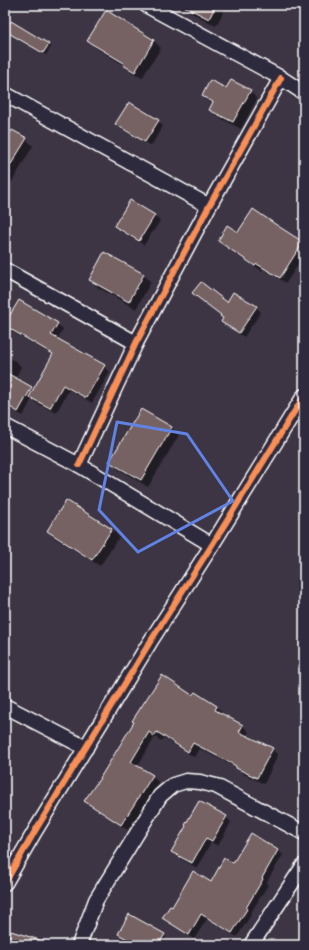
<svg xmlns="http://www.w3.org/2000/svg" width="309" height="950" font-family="'Shantell Sans',sans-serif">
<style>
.shadow{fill:#0007}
.building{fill:#766262;stroke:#fff}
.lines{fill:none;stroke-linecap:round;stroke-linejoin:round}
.minor-casing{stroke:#fff;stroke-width:17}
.minor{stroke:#2f2a3d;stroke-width:14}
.cycleway-casing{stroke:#2f2a3d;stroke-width:8}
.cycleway{stroke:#f78f57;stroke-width:6}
.marked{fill:none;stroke:#6183e4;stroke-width:3;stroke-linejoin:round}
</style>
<rect width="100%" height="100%" fill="#3d3544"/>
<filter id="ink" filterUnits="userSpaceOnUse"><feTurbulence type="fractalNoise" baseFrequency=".025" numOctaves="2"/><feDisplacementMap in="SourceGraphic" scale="8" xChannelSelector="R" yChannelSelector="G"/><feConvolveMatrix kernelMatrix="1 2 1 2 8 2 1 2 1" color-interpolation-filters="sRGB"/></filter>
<g filter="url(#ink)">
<g class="shadow">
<polygon points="177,5 227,5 216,26"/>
<polygon points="9,33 49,45 51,47 46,55"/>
<polygon points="88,41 154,41 161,48 142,78 132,72 125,66 96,48"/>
<polygon points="226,90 250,91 257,99 241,129 218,117 210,109 213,104 210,103 203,95"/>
<polygon points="158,121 163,126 151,146 121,129 116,124"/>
<polygon points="5,127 26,139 33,146 12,182 5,177"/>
<polygon points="130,201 155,216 160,221 144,245 120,231 115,226"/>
<polygon points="238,233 302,242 304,244 304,256 286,283 263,269 262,271 226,247 220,241"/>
<polygon points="105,254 144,275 151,282 136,309 97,287 90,280"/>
<polygon points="227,303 256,307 261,312 244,337 227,326 222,321 224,319 222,316"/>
<polygon points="57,324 63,329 57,340 104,366 110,372 92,403 69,390 56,413 36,403 32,399 23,416 5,406 5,356 17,362 21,367 15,379 31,388 33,390 53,355 11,331 5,325"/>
<polygon points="141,410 172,428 179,435 148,487 118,469 111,462"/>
<polygon points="66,501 112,530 119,537 100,566 55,538 48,531"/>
<polygon points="195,693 217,707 223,713 222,715 242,725 249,732 246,736 272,749 278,755 264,784 243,774 239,769 200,749 194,757 164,738 161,741 155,737 137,767 152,776 159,783 128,830 92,807 86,801 135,723 193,697"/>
<polygon points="200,802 226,817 231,822 218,846 211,842 197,868 178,857 173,852"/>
<polygon points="278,850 283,855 266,883 268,885 250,914 251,915 237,937 207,919 194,939 184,933 179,928 211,883 234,865"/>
<polygon points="119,933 162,934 166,938 163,945 137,945 123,938"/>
</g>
<g class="building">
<polygon points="182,5 216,5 209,19"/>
<polygon points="106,10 154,40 135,72 123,65 124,63 87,41"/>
<polygon points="11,21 49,44 43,53 5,31"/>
<polygon points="210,80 226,88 231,80 251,90 233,122 209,110 213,102 202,96"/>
<polygon points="129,102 159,120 145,142 115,124"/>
<polygon points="12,130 27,138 5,174 5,142"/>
<polygon points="130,200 155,215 139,241 114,226"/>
<polygon points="253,209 278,226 303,242 280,278 257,264 255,266 218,241 227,225 238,232"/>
<polygon points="104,252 144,274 129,302 89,280"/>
<polygon points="201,282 227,302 233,292 257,306 239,333 221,322 223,318 220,316 221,315 192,293"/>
<polygon points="19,300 58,323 51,335 105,365 86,398 63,385 50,408 29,397 53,354 5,326 5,323"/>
<polygon points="5,372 32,387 18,412 5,404"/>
<polygon points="141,409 172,427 141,480 109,462"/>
<polygon points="66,500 112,529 92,560 47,531"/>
<polygon points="162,675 192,695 195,692 217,706 215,710 243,725 239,732 273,748 257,778 236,768 236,766 193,743 188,752 157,732 154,736 149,732 131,762 153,775 121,825 84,801 100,778 134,722 132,721"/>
<polygon points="199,801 227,816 212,841 206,838 192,863 171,852 186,826 185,825"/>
<polygon points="251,833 278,850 262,878 263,879 246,908 247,909 232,933 201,914 189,935 162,918 170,906 172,907 193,871 211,882 224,858 233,863"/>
<polygon points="129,914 165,934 158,945 138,945 118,934"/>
<polygon points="11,931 46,942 46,945 7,945"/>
</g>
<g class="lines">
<g class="minor-casing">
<g id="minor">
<polyline points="146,5 281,78 304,93"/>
<polyline points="5,94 209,206"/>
<polyline points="5,270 136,343"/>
<polyline points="5,426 79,465 212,545"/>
<polyline points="79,465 136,343 209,206 281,78"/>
<polyline points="5,706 86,748"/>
<polyline points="5,883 35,831 150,642 212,545 304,396"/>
<polyline points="79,945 96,900 160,796 173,785 186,781 200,782 216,786 304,833"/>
<polyline points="251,945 304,865"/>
</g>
</g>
<use href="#minor" class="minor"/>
<g class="cycleway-casing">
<g id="cycleway">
<polyline points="79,465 136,343 209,206 281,78"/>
<polyline points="5,883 35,831 150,642 212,545 304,396"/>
</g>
</g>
<use href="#cycleway" class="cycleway"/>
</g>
</g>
<path class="marked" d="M117,422L187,434L233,501L138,552L99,510Z"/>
<rect width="309" height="950" fill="none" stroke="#2f2a3d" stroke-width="20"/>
<rect x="10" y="10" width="289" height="930" fill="none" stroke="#fff" stroke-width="1.5" filter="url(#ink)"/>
</svg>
